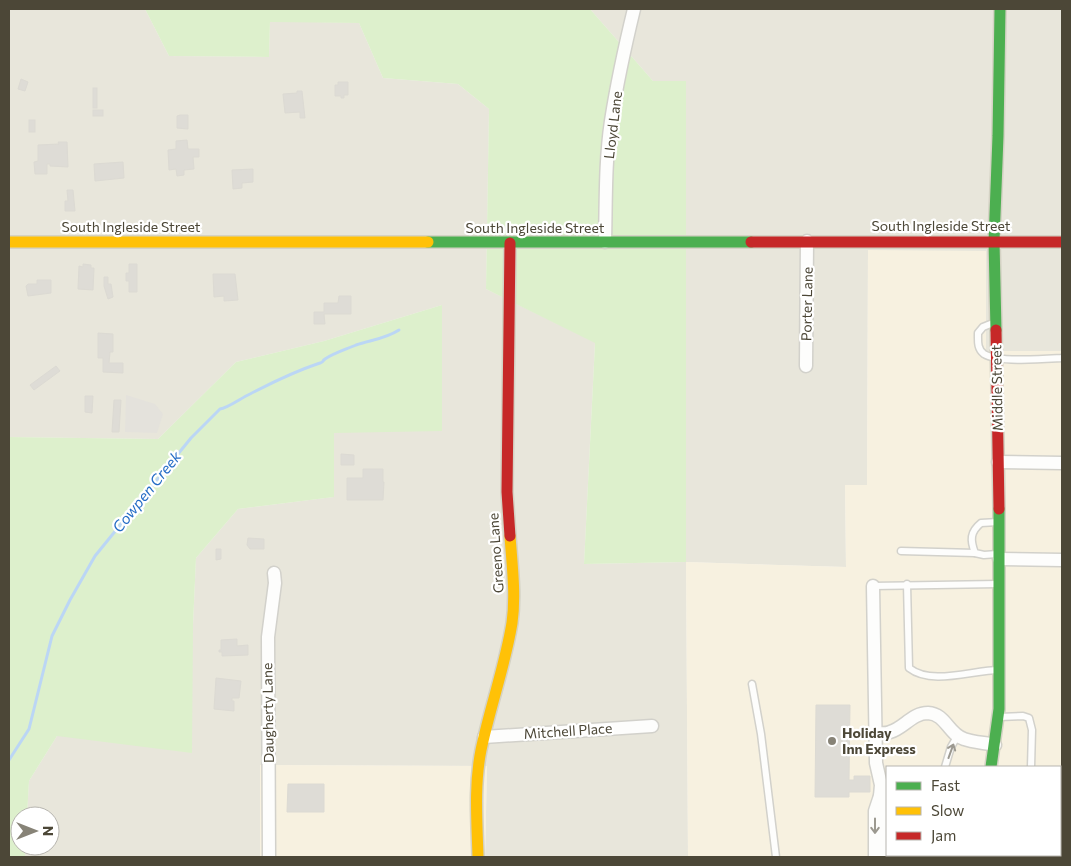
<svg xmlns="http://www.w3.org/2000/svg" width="1071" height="866" font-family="Commissioner,sans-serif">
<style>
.residential{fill:#e8e6db}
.commercial{fill:#f7f1e0;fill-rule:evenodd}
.industrial{fill:#e4e2dc}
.green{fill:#ddf0cc}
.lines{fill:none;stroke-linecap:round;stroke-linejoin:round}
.stream{stroke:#bbd6f5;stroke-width:3}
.building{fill:#dedcd6;stroke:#dcdad3}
.lane-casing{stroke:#d2d1cb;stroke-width:9}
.street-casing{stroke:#d2d1cb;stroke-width:15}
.fast-casing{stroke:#d4d2c4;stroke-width:14}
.slow-casing{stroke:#d4d2c4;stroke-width:14}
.jam-casing{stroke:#d4d2c4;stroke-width:14}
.lane{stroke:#fdfdfc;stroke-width:6}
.street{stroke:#fdfdfc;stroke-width:12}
.fast{stroke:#4caf50;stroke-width:11}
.slow{stroke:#ffc107;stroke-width:11}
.jam{stroke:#c62828;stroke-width:11}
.oneway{stroke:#9c9990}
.poi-dot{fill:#878377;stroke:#fff;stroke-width:2}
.labels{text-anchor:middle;stroke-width:4.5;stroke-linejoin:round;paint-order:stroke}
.street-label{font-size:14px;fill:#4c4737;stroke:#fff}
.poi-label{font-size:14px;font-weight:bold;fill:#4c4737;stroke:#fff;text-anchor:start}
.water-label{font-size:15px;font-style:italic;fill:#246cc5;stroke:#fff}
</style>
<rect width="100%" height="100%" fill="#f4f3ee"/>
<polygon class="residential" points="11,9 145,9 169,56 269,57 270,21 359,23 383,78 458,84 489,109 486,289 595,342 584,564 686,562 686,82 653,81 590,9 1062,9 1062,351 986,351 868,251 867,485 845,486 846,567 686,562 688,857 485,857 487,766 260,765 260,857 25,857 25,846 50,846 50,816 27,816 29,781 57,736 193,625 196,558 238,509 333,497 334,433 442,305 324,341 236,362 158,439 9,437 9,12"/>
<g class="commercial">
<path d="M868,250L986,251V351H1062V857H688L686,562L846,567L845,485H867ZM887,767H1060V855H887Z"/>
<polygon points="260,765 487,766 485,857 260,857"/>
</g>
<polygon class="industrial" points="126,395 155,404 163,414 157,433 125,432"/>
<g class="green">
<polygon points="145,9 590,9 653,81 686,81 686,562 584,564 595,343 486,289 489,109 458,84 383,78 359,23 270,22 269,57 169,56"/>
<polygon points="442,305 442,431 334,433 334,497 238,509 196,558 193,625 192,753 57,736 29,781 27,816 20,816 20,846 25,846 25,857 9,857 9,437 158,439 236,362 324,341"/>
</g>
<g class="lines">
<path class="stream" d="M9,760L29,729L52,636L70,600L95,556L191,438L220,409C228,408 241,398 250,394C273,382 296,371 320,363C325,361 321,362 325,359C334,353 347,349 356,345C371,340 385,339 399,330"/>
</g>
<g class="building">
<polygon points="21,79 28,82 25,91 18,89"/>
<polygon points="338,82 348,82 348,95 344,95 344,98 341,98 341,96 335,96 335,85 338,85"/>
<rect x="93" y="88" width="4" height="20"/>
<polygon points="297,91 302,91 305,118 300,118 300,112 285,113 283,94 297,93"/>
<rect x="93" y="110" width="10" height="6"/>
<polygon points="180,115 188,115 188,129 177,128 177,116"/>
<rect x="29" y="120" width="6" height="12"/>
<polygon points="187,140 188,149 199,149 199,157 193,157 194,169 184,170 184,175 177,176 176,169 169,170 168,150 176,149 176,141"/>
<polygon points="58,142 67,142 68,167 50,166 50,164 47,164 47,174 35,174 34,162 38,161 38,145 59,144"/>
<polygon points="123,162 124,178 95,181 94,164"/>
<polygon points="253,169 253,182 242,183 242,188 233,189 232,170"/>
<polygon points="67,190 73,190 75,211 65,211 65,201 68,201"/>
<polygon points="83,264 91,265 91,268 94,268 93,290 78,289 79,266 83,267"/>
<polygon points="129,264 137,264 137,292 129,292 129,281 126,281 126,273 129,273"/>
<polygon points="213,274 235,274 238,300 224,301 224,296 214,297"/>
<polygon points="104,277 108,277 108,284 111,284 113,297 108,299 104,286"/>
<polygon points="37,280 51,280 51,293 28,296 26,286 28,284 37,284"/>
<polygon points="339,296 351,296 351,314 324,314 325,324 314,324 314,312 324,312 324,303 338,303"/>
<polygon points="98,333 113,334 113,352 110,352 109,363 123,363 123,373 103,372 103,358 98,358"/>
<polygon points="56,366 60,371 34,390 30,385"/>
<polygon points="85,396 93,396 92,413 85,412"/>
<polygon points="114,400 121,400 119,432 112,432"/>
<polygon points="341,454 354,455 354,465 341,465"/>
<polygon points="363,469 383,469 383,482 384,482 383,500 347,500 347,478 363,478"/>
<polygon points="248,538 264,539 264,549 250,549 247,545"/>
<polygon points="216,549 221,549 221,559 216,560"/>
<polygon points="237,639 237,646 248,645 248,655 222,656 222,652 219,652 219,650 221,650 221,640"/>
<polygon points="216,678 241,681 239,698 232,698 232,701 234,701 234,711 214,709"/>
<polygon points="816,705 850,705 849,780 854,780 854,776 870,776 870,792 849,792 849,797 815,797"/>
<polygon points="288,784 324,784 324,812 287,812"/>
</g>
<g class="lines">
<g class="lane-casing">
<g id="lane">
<path d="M993,323L983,327L978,333C978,341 977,349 984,354C998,363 1045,359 1062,358"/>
<polyline points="901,551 975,553"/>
<path d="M997,554L984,555L975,553C970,540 970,532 981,523L998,522"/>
<path d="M907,584L909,668C932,686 972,670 999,670"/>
<polyline points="873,586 998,584"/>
<polyline points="752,684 761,734 776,857"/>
<polyline points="999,717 1023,716 1029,718 1032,730 1031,767"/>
<polyline points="945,767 951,747 958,735"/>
</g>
</g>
<g class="street-casing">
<g id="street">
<path d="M605,242C606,202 605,161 611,121C617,83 625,46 634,9"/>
<polyline points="806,366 807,241"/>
<polyline points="998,462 1062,463"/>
<polyline points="999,559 1062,560"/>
<polyline points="873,586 876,763 881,785 880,796 875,811 875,857"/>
<path d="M875,733C880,733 886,734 890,732C904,728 912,713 928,713C946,714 948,734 964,739C972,742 986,743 995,745"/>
<polyline points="484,737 652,726"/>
<polyline points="880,796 886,810 886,857"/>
<polyline points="269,857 268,637 275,583 274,573"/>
<polyline points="971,857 971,855"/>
</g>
</g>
<g class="fast-casing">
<g id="fast">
<polyline points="428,242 751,242"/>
<polyline points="996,330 994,241 998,136 1000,9"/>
<polyline points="991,767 999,709 999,509"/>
</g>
</g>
<g class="slow-casing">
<g id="slow">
<polyline points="9,242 428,242"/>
<path d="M478,857C477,822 474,785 481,750C490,707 505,666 512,623C516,595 512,565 510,536"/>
</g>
</g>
<g class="jam-casing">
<g id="jam">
<polyline points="751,242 1062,242"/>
<polyline points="996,330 999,509"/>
<polyline points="510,536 507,492 510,243"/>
</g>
</g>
<use href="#lane" class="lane"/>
<use href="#street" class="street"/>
<use href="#fast" class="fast"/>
<use href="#slow" class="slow"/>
<use href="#jam" class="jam"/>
</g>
<defs><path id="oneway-shaft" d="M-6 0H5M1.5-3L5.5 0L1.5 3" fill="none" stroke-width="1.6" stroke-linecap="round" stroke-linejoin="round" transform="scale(1.25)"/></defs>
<g class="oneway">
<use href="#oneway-shaft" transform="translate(951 751) rotate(-70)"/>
<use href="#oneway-shaft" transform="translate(875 826) rotate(90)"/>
</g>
<circle class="poi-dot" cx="832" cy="741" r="5"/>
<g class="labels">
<g class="street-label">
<text transform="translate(613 125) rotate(-83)" y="5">Lloyd Lane</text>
<text x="941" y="231">South Ingleside Street</text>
<text x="131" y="232">South Ingleside Street</text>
<text x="535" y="233">South Ingleside Street</text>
<text transform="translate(807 304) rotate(-89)" y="5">Porter Lane</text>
<text transform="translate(997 388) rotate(-91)" y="5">Middle Street</text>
<text transform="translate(496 553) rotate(-94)" y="5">Greeno Lane</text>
<text transform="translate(268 713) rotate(-91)" y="5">Daugherty Lane</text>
<text transform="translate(568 731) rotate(-4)" y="5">Mitchell Place</text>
</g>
<g class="poi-label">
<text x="842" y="738">Holiday<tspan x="842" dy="16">Inn Express</tspan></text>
</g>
<g class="water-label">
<text transform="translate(147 492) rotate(-51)" y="5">Cowpen Creek</text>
</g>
</g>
<rect width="1071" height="866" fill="none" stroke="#4c4737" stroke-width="20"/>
<rect x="886" y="766" width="175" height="90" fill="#ffffff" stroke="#b7b5af"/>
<rect x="896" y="782" width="25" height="8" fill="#4caf50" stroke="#b7b5af"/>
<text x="931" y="791" font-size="15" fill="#4c4737">Fast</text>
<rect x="896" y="807" width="25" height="8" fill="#ffc107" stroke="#b7b5af"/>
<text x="931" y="816" font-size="15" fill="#4c4737">Slow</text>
<rect x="896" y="832" width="25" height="8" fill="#c62828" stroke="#b7b5af"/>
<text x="931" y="841" font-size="15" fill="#4c4737">Jam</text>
<g transform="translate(35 831) rotate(90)"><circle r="24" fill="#ffffff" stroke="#b7b5af"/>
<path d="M0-4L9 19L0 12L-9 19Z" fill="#878377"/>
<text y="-8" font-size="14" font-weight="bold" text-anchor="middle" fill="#4c4737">N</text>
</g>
</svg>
